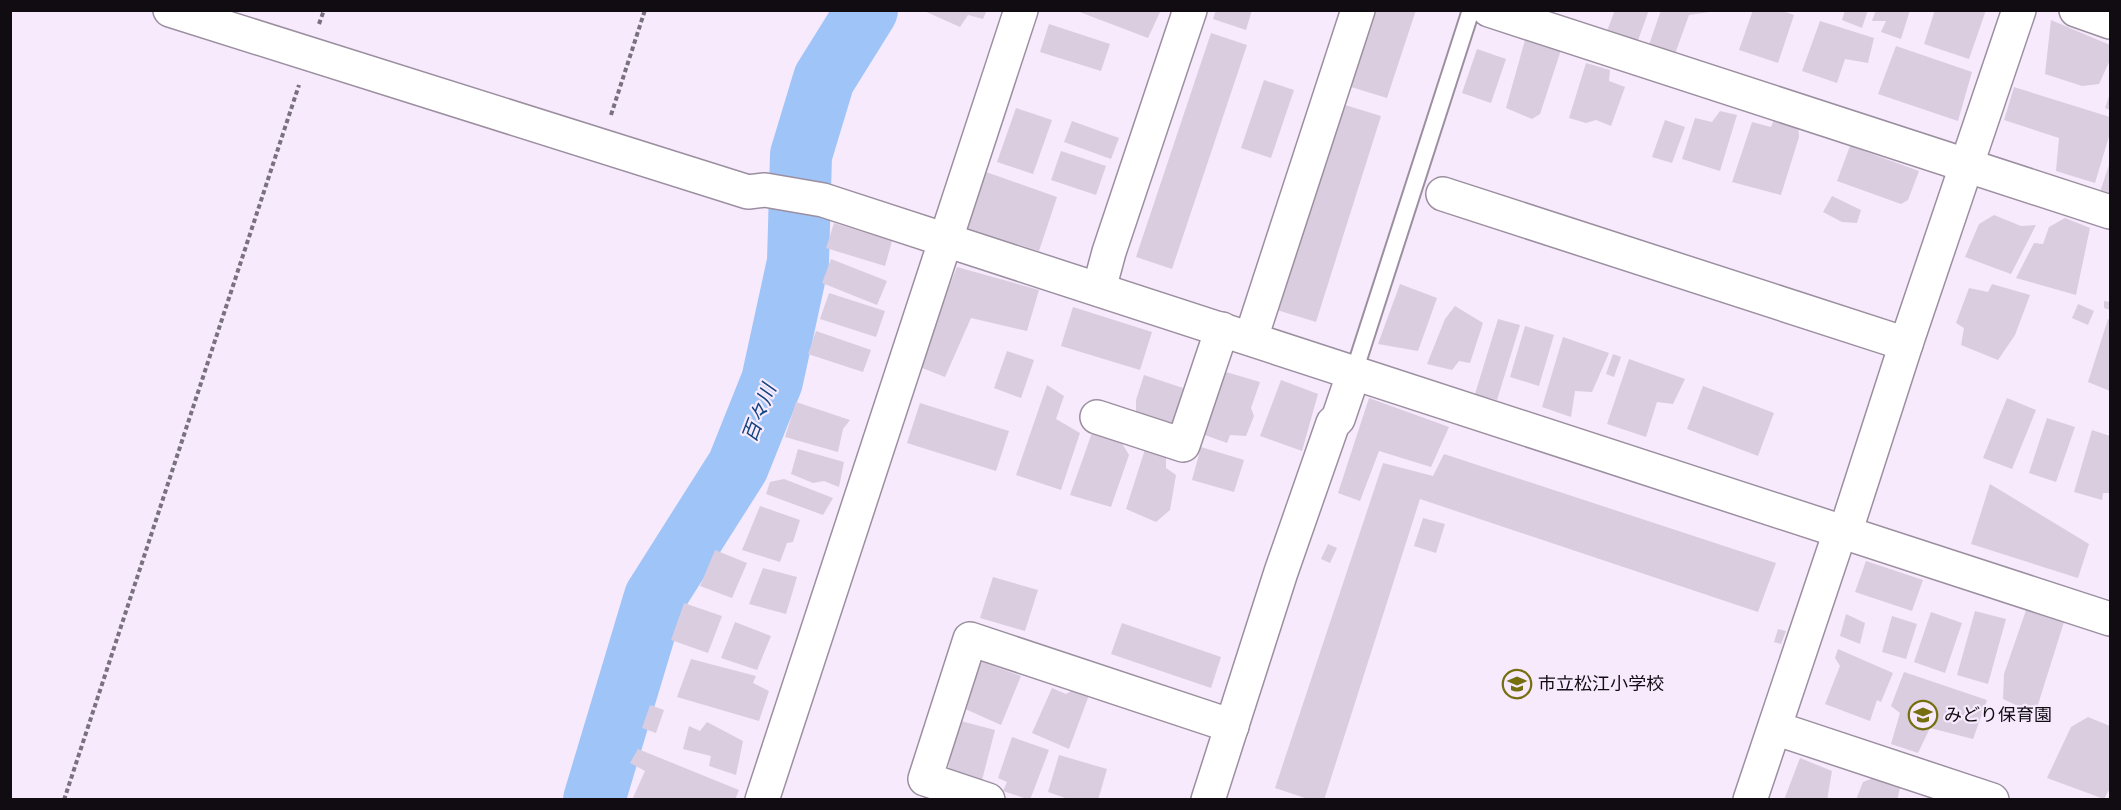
<svg xmlns="http://www.w3.org/2000/svg" width="2121" height="810" font-family="Quicksand,'Noto Sans JP',sans-serif">
<style>
.lines{fill:none;stroke-linecap:round;stroke-linejoin:round}
.river{stroke:#9ec4f8;stroke-width:62}
.building{fill:#dacde0}
.service-casing{stroke:#9b8fa0;stroke-width:20}
.minor-casing{stroke:#9b8fa0;stroke-width:36}
.tertiary-casing{stroke:#9b8fa0;stroke-width:36}
.path{stroke:#79717d;stroke-width:4;stroke-dasharray:4.5 3;stroke-linecap:butt}
.service{stroke:#fff;stroke-width:16}
.minor{stroke:#fff;stroke-width:33}
.tertiary{stroke:#fff;stroke-width:33}
.labels{text-anchor:middle;stroke-width:4.5;stroke-linejoin:round;paint-order:stroke}
.poi-label{font-size:18px;fill:#100c12;stroke:#f7eafd;text-anchor:start}
.water-label{font-size:20px;font-style:italic;fill:#134480;stroke:#f7eafd}
</style>
<rect width="100%" height="100%" fill="#f7eafd"/>
<g class="lines">
<polyline class="river" points="594,800 655,597 738,466 772,381 798,262 801,155 824,79 867,10"/>
</g>
<g class="building">
<polygon points="922,10 987,10 983,19 968,15 960,27"/>
<polygon points="1156,10 1160,12 1148,38 1077,11"/>
<polygon points="1216,10 1252,10 1246,30 1213,19"/>
<polygon points="1376,10 1416,10 1387,98 1351,87"/>
<polygon points="1615,10 1649,10 1637,43 1607,31"/>
<polygon points="1661,10 1709,10 1710,12 1689,15 1675,54 1649,45"/>
<polygon points="1753,10 1780,10 1794,15 1778,63 1739,50"/>
<polygon points="1845,10 1868,10 1862,28 1842,20"/>
<polygon points="1876,10 1910,10 1901,39 1881,32 1886,21 1872,21"/>
<polygon points="1935,10 1986,10 1969,59 1924,44"/>
<polygon points="2051,20 2110,45 2110,60 2099,84 2082,86 2045,74"/>
<polygon points="1820,21 1874,38 1868,63 1845,59 1837,83 1802,71"/>
<polygon points="1049,24 1110,44 1101,71 1040,52"/>
<polygon points="1211,33 1247,45 1172,269 1136,257"/>
<polygon points="1525,40 1561,50 1540,114 1532,119 1506,108"/>
<polygon points="1896,46 1972,72 1958,121 1878,94"/>
<polygon points="1477,49 1506,59 1491,103 1462,93"/>
<polygon points="1586,63 1610,70 1609,81 1625,87 1611,126 1596,120 1586,123 1569,118"/>
<polygon points="1264,80 1294,90 1271,158 1241,148"/>
<polygon points="2014,87 2110,117 2110,133 2095,183 2056,171 2059,138 2004,120"/>
<polygon points="2110,93 2110,110 2105,108"/>
<polygon points="1342,104 1381,116 1316,322 1277,310"/>
<polygon points="1016,108 1052,120 1033,174 997,162"/>
<polygon points="1720,111 1737,115 1720,171 1682,159 1695,118 1712,122"/>
<polygon points="1775,117 1798,125 1799,137 1781,195 1732,182 1752,122 1771,127"/>
<polygon points="1665,120 1685,127 1672,163 1652,157"/>
<polygon points="1072,121 1119,138 1111,159 1064,142"/>
<polygon points="1850,146 1919,171 1908,200 1901,204 1837,181"/>
<polygon points="1061,151 1106,166 1096,195 1051,180"/>
<polygon points="2110,162 2110,196 2100,192"/>
<polygon points="986,172 1057,197 1039,251 967,228"/>
<polygon points="1832,196 1861,210 1857,223 1842,222 1823,212"/>
<polygon points="1994,215 2021,226 2036,225 2011,274 1965,257 1979,224"/>
<polygon points="2065,218 2090,228 2076,295 2016,278 2034,243 2043,244 2049,227"/>
<polygon points="834,223 892,241 885,266 826,248"/>
<polygon points="831,259 887,281 877,305 822,283"/>
<polygon points="957,267 1039,290 1027,331 971,318 945,377 917,366"/>
<polygon points="1400,284 1437,298 1418,351 1378,344"/>
<polygon points="1992,284 2030,295 2015,335 1998,360 1961,345 1964,328 1956,323 1969,288 1988,292"/>
<polygon points="829,293 885,311 876,337 820,319"/>
<polygon points="2104,301 2110,302 2110,310 2104,308"/>
<polygon points="2078,304 2094,311 2088,325 2072,318"/>
<polygon points="1455,306 1483,323 1470,363 1459,361 1452,370 1427,364 1445,319"/>
<polygon points="1073,307 1152,332 1140,370 1061,346"/>
<polygon points="1498,319 1520,325 1497,400 1475,394"/>
<polygon points="2108,319 2110,320 2110,391 2088,382"/>
<polygon points="1525,326 1554,335 1539,386 1510,377"/>
<polygon points="816,331 871,350 863,372 808,354"/>
<polygon points="1563,337 1609,353 1592,392 1575,391 1571,417 1542,407"/>
<polygon points="1007,351 1034,360 1021,398 994,388"/>
<polygon points="1613,354 1621,357 1614,377 1606,374"/>
<polygon points="1629,359 1685,379 1673,404 1657,402 1646,437 1607,424"/>
<polygon points="1226,372 1260,382 1251,408 1254,416 1246,436 1230,435 1227,443 1202,434"/>
<polygon points="1144,375 1186,389 1171,427 1136,413 1136,400"/>
<polygon points="1281,380 1318,394 1302,451 1260,436"/>
<polygon points="1047,385 1064,396 1056,419 1080,433 1061,490 1016,475"/>
<polygon points="1703,386 1774,413 1758,456 1687,429"/>
<polygon points="1369,398 1449,427 1431,467 1379,451 1360,501 1338,493"/>
<polygon points="2007,398 2036,410 2012,469 1983,458"/>
<polygon points="796,402 850,420 843,429 838,452 785,437"/>
<polygon points="920,403 1009,431 996,471 907,443"/>
<polygon points="2047,418 2075,427 2056,482 2029,473"/>
<polygon points="1094,427 1117,435 1129,455 1111,507 1070,495"/>
<polygon points="2092,430 2110,436 2110,493 2103,493 2102,500 2074,492"/>
<polygon points="1146,446 1166,451 1166,468 1176,475 1170,510 1156,522 1126,509"/>
<polygon points="1201,447 1244,460 1234,492 1192,480"/>
<polygon points="798,449 844,462 839,487 824,481 813,483 791,474"/>
<polygon points="1444,454 1776,563 1758,612 1420,499 1324,800 1311,800 1275,788 1383,463 1433,476"/>
<polygon points="784,479 833,498 823,515 766,494 770,482"/>
<polygon points="1990,484 2089,544 2078,578 1971,544"/>
<polygon points="760,506 800,520 793,542 787,543 780,562 742,550"/>
<polygon points="1423,518 1445,524 1436,553 1414,546"/>
<polygon points="1328,544 1337,548 1330,563 1321,559"/>
<polygon points="715,550 747,563 732,598 700,586"/>
<polygon points="1866,561 1923,580 1912,611 1855,592"/>
<polygon points="763,568 797,577 786,614 749,604"/>
<polygon points="993,577 1038,590 1025,631 980,618"/>
<polygon points="684,603 722,616 708,653 671,640"/>
<polygon points="2026,610 2064,622 2035,714 2003,699 2004,674"/>
<polygon points="1975,611 2006,619 1988,684 1957,675"/>
<polygon points="1931,612 1962,623 1945,673 1914,662"/>
<polygon points="1846,614 1865,623 1860,644 1840,636"/>
<polygon points="1892,616 1917,624 1906,659 1882,652"/>
<polygon points="735,622 771,636 757,670 721,658"/>
<polygon points="1122,623 1221,657 1211,688 1111,654"/>
<polygon points="1778,629 1786,631 1781,644 1774,642"/>
<polygon points="1838,649 1893,673 1881,702 1877,700 1870,721 1825,704 1840,666 1835,658"/>
<polygon points="691,659 756,676 753,683 769,691 759,721 677,697"/>
<polygon points="983,662 1021,676 1001,725 963,708 973,665"/>
<polygon points="1904,672 1987,700 1973,739 1930,728 1918,753 1891,744 1900,713 1891,706"/>
<polygon points="1052,688 1066,694 1075,689 1089,695 1069,749 1032,733"/>
<polygon points="650,705 664,710 656,733 642,728"/>
<polygon points="2088,717 2110,726 2110,788 2104,799 2047,778 2071,727"/>
<polygon points="957,720 995,730 982,780 948,771"/>
<polygon points="707,722 743,741 736,775 709,766 711,756 683,749 689,726 700,731"/>
<polygon points="1012,737 1049,750 1030,800 1003,791 1007,782 998,778"/>
<polygon points="638,749 739,790 735,800 632,800 645,771 630,763"/>
<polygon points="1059,755 1107,769 1098,800 1071,800 1048,792"/>
<polygon points="1800,758 1832,771 1827,800 1784,800"/>
<polygon points="1876,777 1900,788 1897,800 1856,800 1863,782"/>
</g>
<g class="lines">
<g class="service-casing">
<polyline id="service" points="1354,372 1471,10"/>
</g>
<g class="minor-casing">
<g id="minor">
<polyline points="1489,10 2110,212"/>
<polyline points="2076,10 2110,22"/>
<polyline points="1443,194 1906,344"/>
<polyline points="1099,289 1109,252 1190,10"/>
<polyline points="1251,338 1358,10"/>
<polyline points="1097,417 1183,445 1222,329"/>
<polyline points="1845,533 1906,344 2019,10"/>
<polyline points="1775,728 1992,800"/>
<polyline points="762,800 1021,10"/>
<polyline points="988,800 925,779 970,639 1232,726"/>
<polyline points="1208,800 1281,572 1333,423 1338,419 1354,372"/>
<polyline points="1750,800 1840,532"/>
</g>
</g>
<g class="tertiary-casing">
<polyline id="tertiary" points="170,10 748,192 765,190 823,200 2110,619"/>
</g>
<g class="path">
<polyline points="319,24 324,10"/>
<polyline points="611,115 645,10"/>
<polyline points="64,800 299,85"/>
</g>
<use href="#service" class="service"/>
<use href="#minor" class="minor"/>
<use href="#tertiary" class="tertiary"/>
</g>
<defs>
<g id="school-ring" transform="scale(1.5)"><circle r="9.5" fill="#f7eafd" stroke="#756f0f" stroke-width="1.5"/><path d="M0-5L7-2L0 1L-7-2ZM-4 1L0 2.5L4 1V4Q0 6-4 4Z" fill="#756f0f"/></g>
</defs>
<g fill-rule="evenodd">
<use href="#school-ring" x="1517" y="684"/>
<use href="#school-ring" x="1923" y="715"/>
</g>
<g class="labels">
<g class="poi-label">
<text x="1538" y="690">市立松江小学校</text>
<text x="1944" y="721">みどり保育園</text>
</g>
<g class="water-label">
<text transform="translate(759 413) rotate(-69)" y="7">百々川</text>
</g>
</g>
<rect width="2121" height="810" fill="none" stroke="#100c12" stroke-width="24"/>
</svg>
